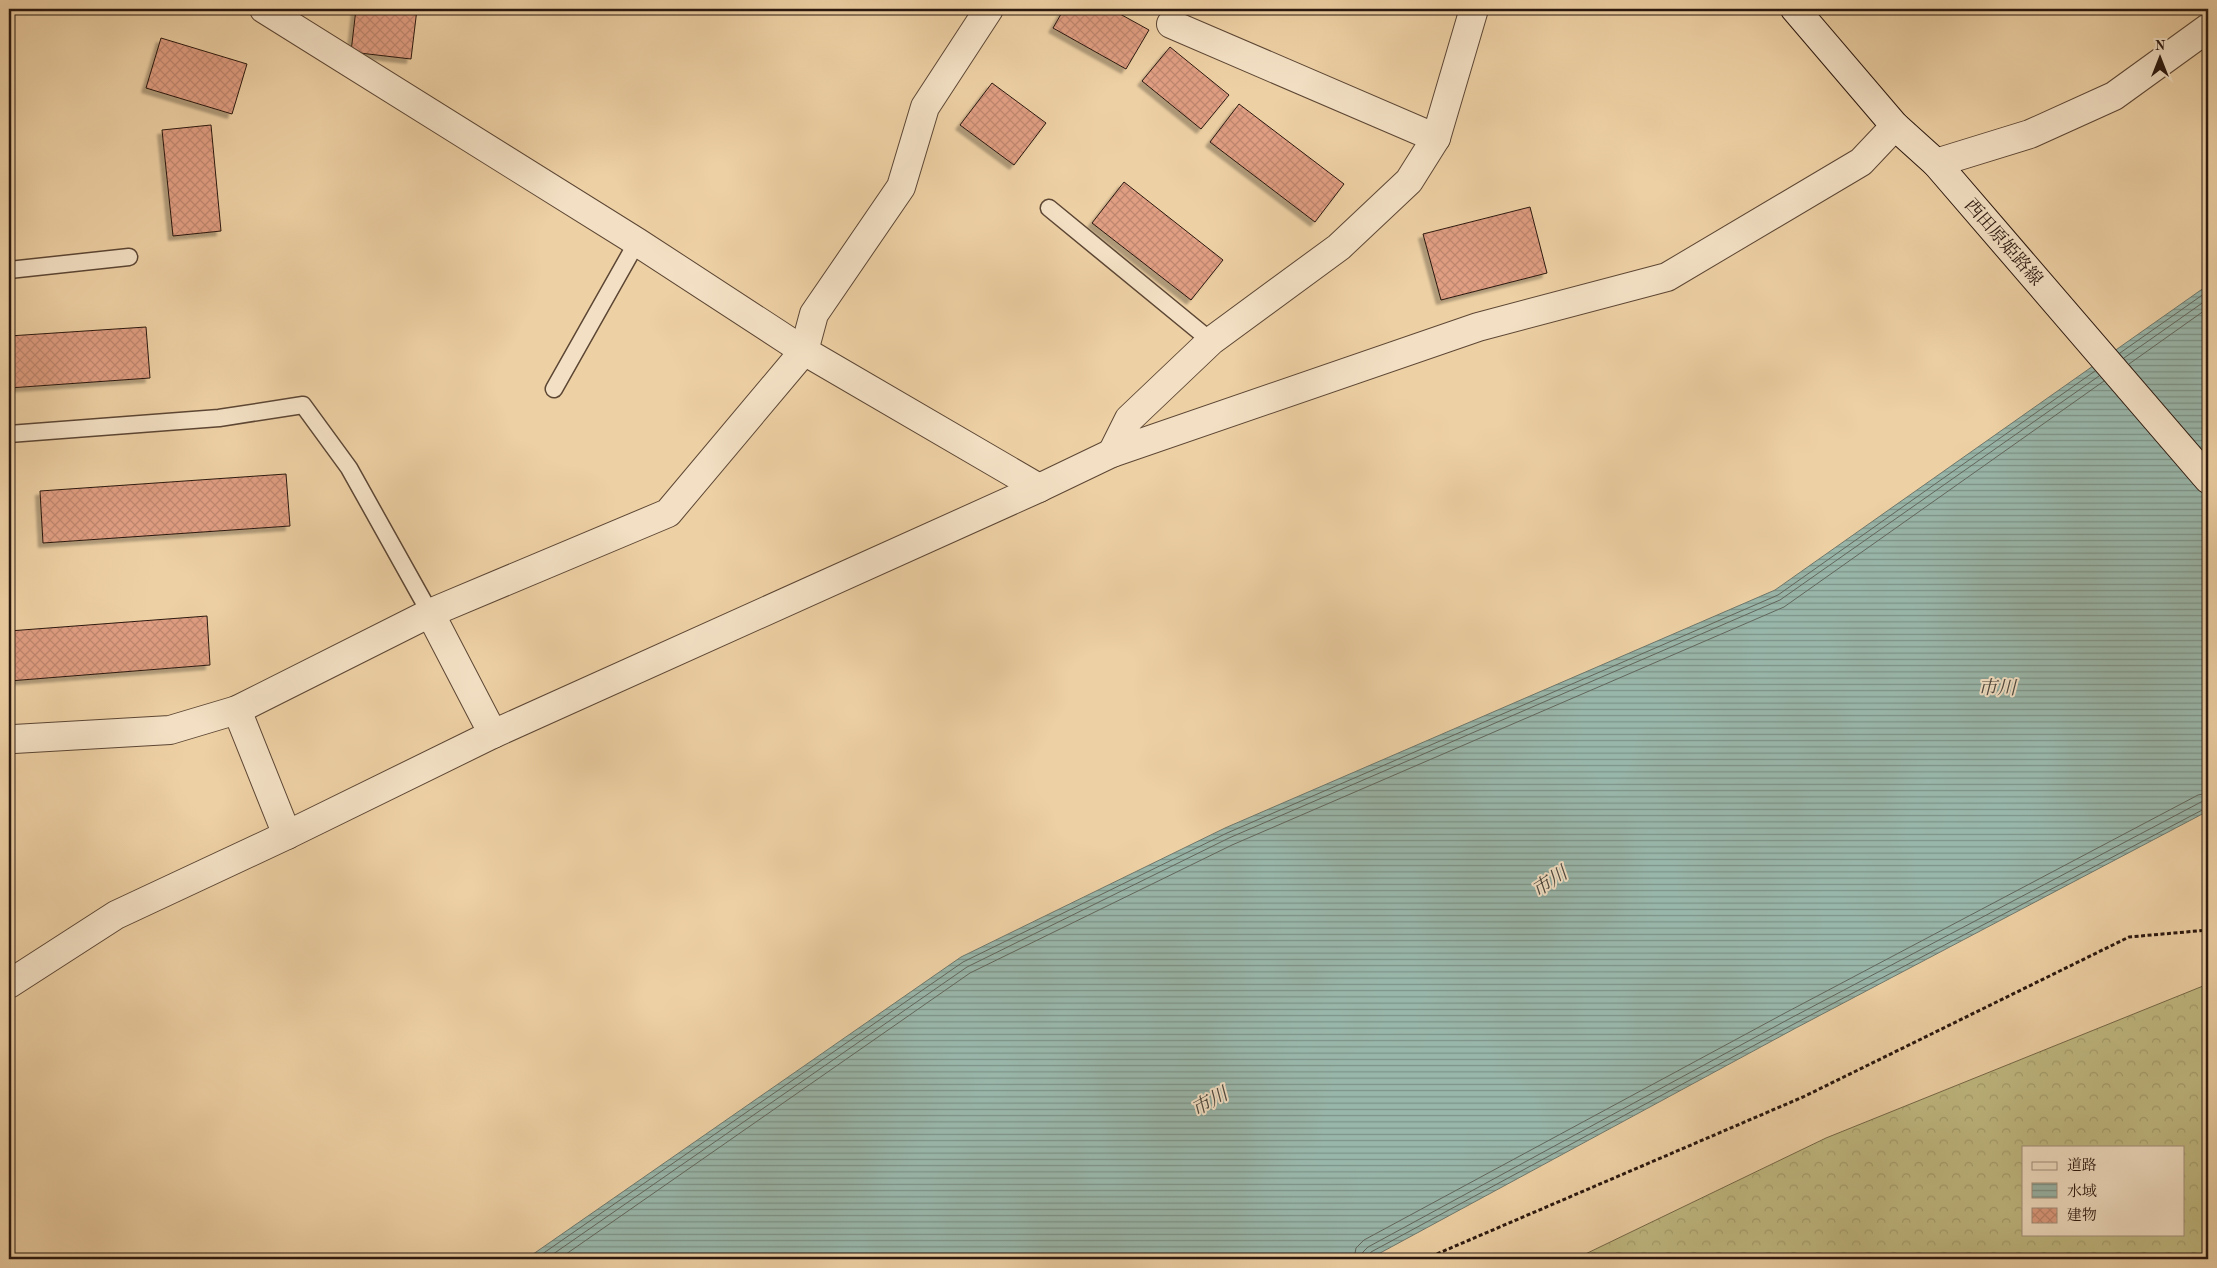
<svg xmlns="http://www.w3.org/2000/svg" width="2217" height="1268" font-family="'Old Standard TT','Noto Serif JP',serif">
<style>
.forest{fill:url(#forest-crowns);stroke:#766848;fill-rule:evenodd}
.water{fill:url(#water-rules);stroke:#6d776c}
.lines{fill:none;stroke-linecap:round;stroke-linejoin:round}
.shore{stroke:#62675c;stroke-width:1}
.building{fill:url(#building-cross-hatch);stroke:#2b180f;filter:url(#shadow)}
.lane-casing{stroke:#5c4634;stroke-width:19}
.street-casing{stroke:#5c4634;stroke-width:30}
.secondary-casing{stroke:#2b180f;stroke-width:30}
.path{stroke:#2b180f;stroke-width:3;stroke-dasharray:4 2.5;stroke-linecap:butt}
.lane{stroke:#f3e0c4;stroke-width:16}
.street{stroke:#f3e0c4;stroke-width:28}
.secondary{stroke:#f3e0c4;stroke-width:28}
.labels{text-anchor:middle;stroke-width:4;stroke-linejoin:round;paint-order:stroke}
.street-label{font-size:18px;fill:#2b180f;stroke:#f3e0c4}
.water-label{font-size:19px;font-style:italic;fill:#4c473e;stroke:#f3e0c4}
</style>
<defs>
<pattern id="forest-crowns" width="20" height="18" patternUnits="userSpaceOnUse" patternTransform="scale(1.25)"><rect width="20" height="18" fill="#c0b981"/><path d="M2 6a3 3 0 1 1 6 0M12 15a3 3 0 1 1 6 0" fill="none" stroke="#a59e6e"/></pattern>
<pattern id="water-rules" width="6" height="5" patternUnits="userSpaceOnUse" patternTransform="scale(1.25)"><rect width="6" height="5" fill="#99b6aa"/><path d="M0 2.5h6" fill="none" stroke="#7d9389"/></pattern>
<pattern id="building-cross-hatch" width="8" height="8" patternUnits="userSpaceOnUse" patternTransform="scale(1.25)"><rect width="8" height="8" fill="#e09e82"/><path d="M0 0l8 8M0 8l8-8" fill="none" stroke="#c0876f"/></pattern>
<filter id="shadow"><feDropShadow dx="-4.5" dy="4.5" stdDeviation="1" flood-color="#0004"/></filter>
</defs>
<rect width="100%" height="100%" fill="#edd0a4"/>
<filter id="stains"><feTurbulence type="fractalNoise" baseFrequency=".004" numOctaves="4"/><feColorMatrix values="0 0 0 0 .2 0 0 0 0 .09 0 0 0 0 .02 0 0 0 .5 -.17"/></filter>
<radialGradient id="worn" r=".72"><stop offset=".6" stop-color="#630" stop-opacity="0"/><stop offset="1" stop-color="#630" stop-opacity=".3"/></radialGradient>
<path class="forest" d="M2208,984V1259H1575L1826,1138ZM2023,1147H2183V1234H2023Z"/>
<polygon class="water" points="2208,285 2208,811 1794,1029 1369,1259 526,1259 961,957 1225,828 1775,590"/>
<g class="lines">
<g class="shore">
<polyline points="2120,353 2208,291"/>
<polyline points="2124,358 2208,299"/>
<polyline points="2129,364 2208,308"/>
<polyline points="535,1259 963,962 1227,833 1778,595 2095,371"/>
<polyline points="546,1259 967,967 1229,838 1780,600 2099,376"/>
<polyline points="559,1259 970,973 1232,845 1784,607 2104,381"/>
<polyline points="1354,1259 1356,1248 1364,1240 1785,1013 2198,795 2208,793"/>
<polyline points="1361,1259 1363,1252 1368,1247 1789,1019 2201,802 2208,801"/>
<polyline points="1368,1259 1371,1252 1792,1025 2208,807"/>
</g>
</g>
<g class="building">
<polygon points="356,9 417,9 411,59 351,52"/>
<polygon points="1064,9 1111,9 1149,30 1126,69 1053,28"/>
<polygon points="161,38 247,64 232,114 146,88"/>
<polygon points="1170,47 1229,95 1201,129 1142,81"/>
<polygon points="992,83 1046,123 1014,165 960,125"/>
<polygon points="1239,104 1344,184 1315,222 1210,142"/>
<polygon points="211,125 221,231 173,236 162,130"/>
<polygon points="1124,182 1223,260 1191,300 1092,223"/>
<polygon points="1530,207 1547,273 1441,300 1423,234"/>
<polygon points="146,327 150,378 9,388 9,336"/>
<polygon points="286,474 290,526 43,543 40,491"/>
<polygon points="207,616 210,665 9,681 9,631"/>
</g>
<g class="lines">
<g class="lane-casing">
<g id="lane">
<polyline points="1049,208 1211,341"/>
<polyline points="9,270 129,257"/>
<polyline points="554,389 637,242"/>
<polyline points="9,434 219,418 303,405 349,468 430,613"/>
</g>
</g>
<g class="street-casing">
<g id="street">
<polyline points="264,9 637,242 804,351 1039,488"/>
<polyline points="1171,24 1436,138"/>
<polyline points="1936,163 2030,134 2114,96 2208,28"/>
<polyline points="1112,453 1129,419 1211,341 1339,247 1409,181 1436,138 1474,9"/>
<polyline points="430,613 493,734"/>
<polyline points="237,710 287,835"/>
<polyline points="9,738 14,739 170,730 237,710 430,613 668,513 804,351 814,314 901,187 925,107 989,9"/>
<polyline points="9,984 116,915 287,835 493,734 1039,488 1112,453 1478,327 1667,277 1861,162 1895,126"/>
</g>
</g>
<g class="secondary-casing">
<polyline id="secondary" points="1795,9 1895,126 1936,163 2208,479"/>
</g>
<polyline class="path" points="1425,1259 1803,1097 2129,937 2208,930"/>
<use href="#lane" class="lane"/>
<use href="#street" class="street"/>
<use href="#secondary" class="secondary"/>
</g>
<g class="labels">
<g class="street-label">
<text transform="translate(2004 242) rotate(49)" y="6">西田原姫路線</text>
</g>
<g class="water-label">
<text x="1997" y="694">市川</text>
<text transform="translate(1549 881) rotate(-33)" y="7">市川</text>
<text transform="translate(1209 1101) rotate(-29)" y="7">市川</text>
</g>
</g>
<rect width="2217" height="1268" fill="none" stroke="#edd0a4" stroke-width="30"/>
<rect x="10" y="10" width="2197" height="1248" fill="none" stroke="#2b180f" stroke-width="2.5"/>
<rect x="15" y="15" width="2187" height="1238" fill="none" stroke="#2b180f"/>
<rect x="2022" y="1146" width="162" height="90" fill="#f3e0c4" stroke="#a3907c"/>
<rect x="2032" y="1162" width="25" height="8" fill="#f3e0c4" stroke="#a3907c"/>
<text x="2067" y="1170" font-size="15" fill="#2b180f">道路</text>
<rect x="2032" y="1183" width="25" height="15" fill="url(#water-rules)" stroke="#a3907c"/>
<text x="2067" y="1196" font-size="15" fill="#2b180f">水域</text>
<rect x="2032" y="1208" width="25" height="15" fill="url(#building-cross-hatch)" stroke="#a3907c"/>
<text x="2067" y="1220" font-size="15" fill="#2b180f">建物</text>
<g transform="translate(2160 58)" stroke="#f3e0c4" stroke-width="4" paint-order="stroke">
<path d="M0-4L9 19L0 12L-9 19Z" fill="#2b180f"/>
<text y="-8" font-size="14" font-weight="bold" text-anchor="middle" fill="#2b180f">N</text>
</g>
<rect width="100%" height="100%" filter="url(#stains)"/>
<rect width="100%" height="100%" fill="url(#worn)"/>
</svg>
